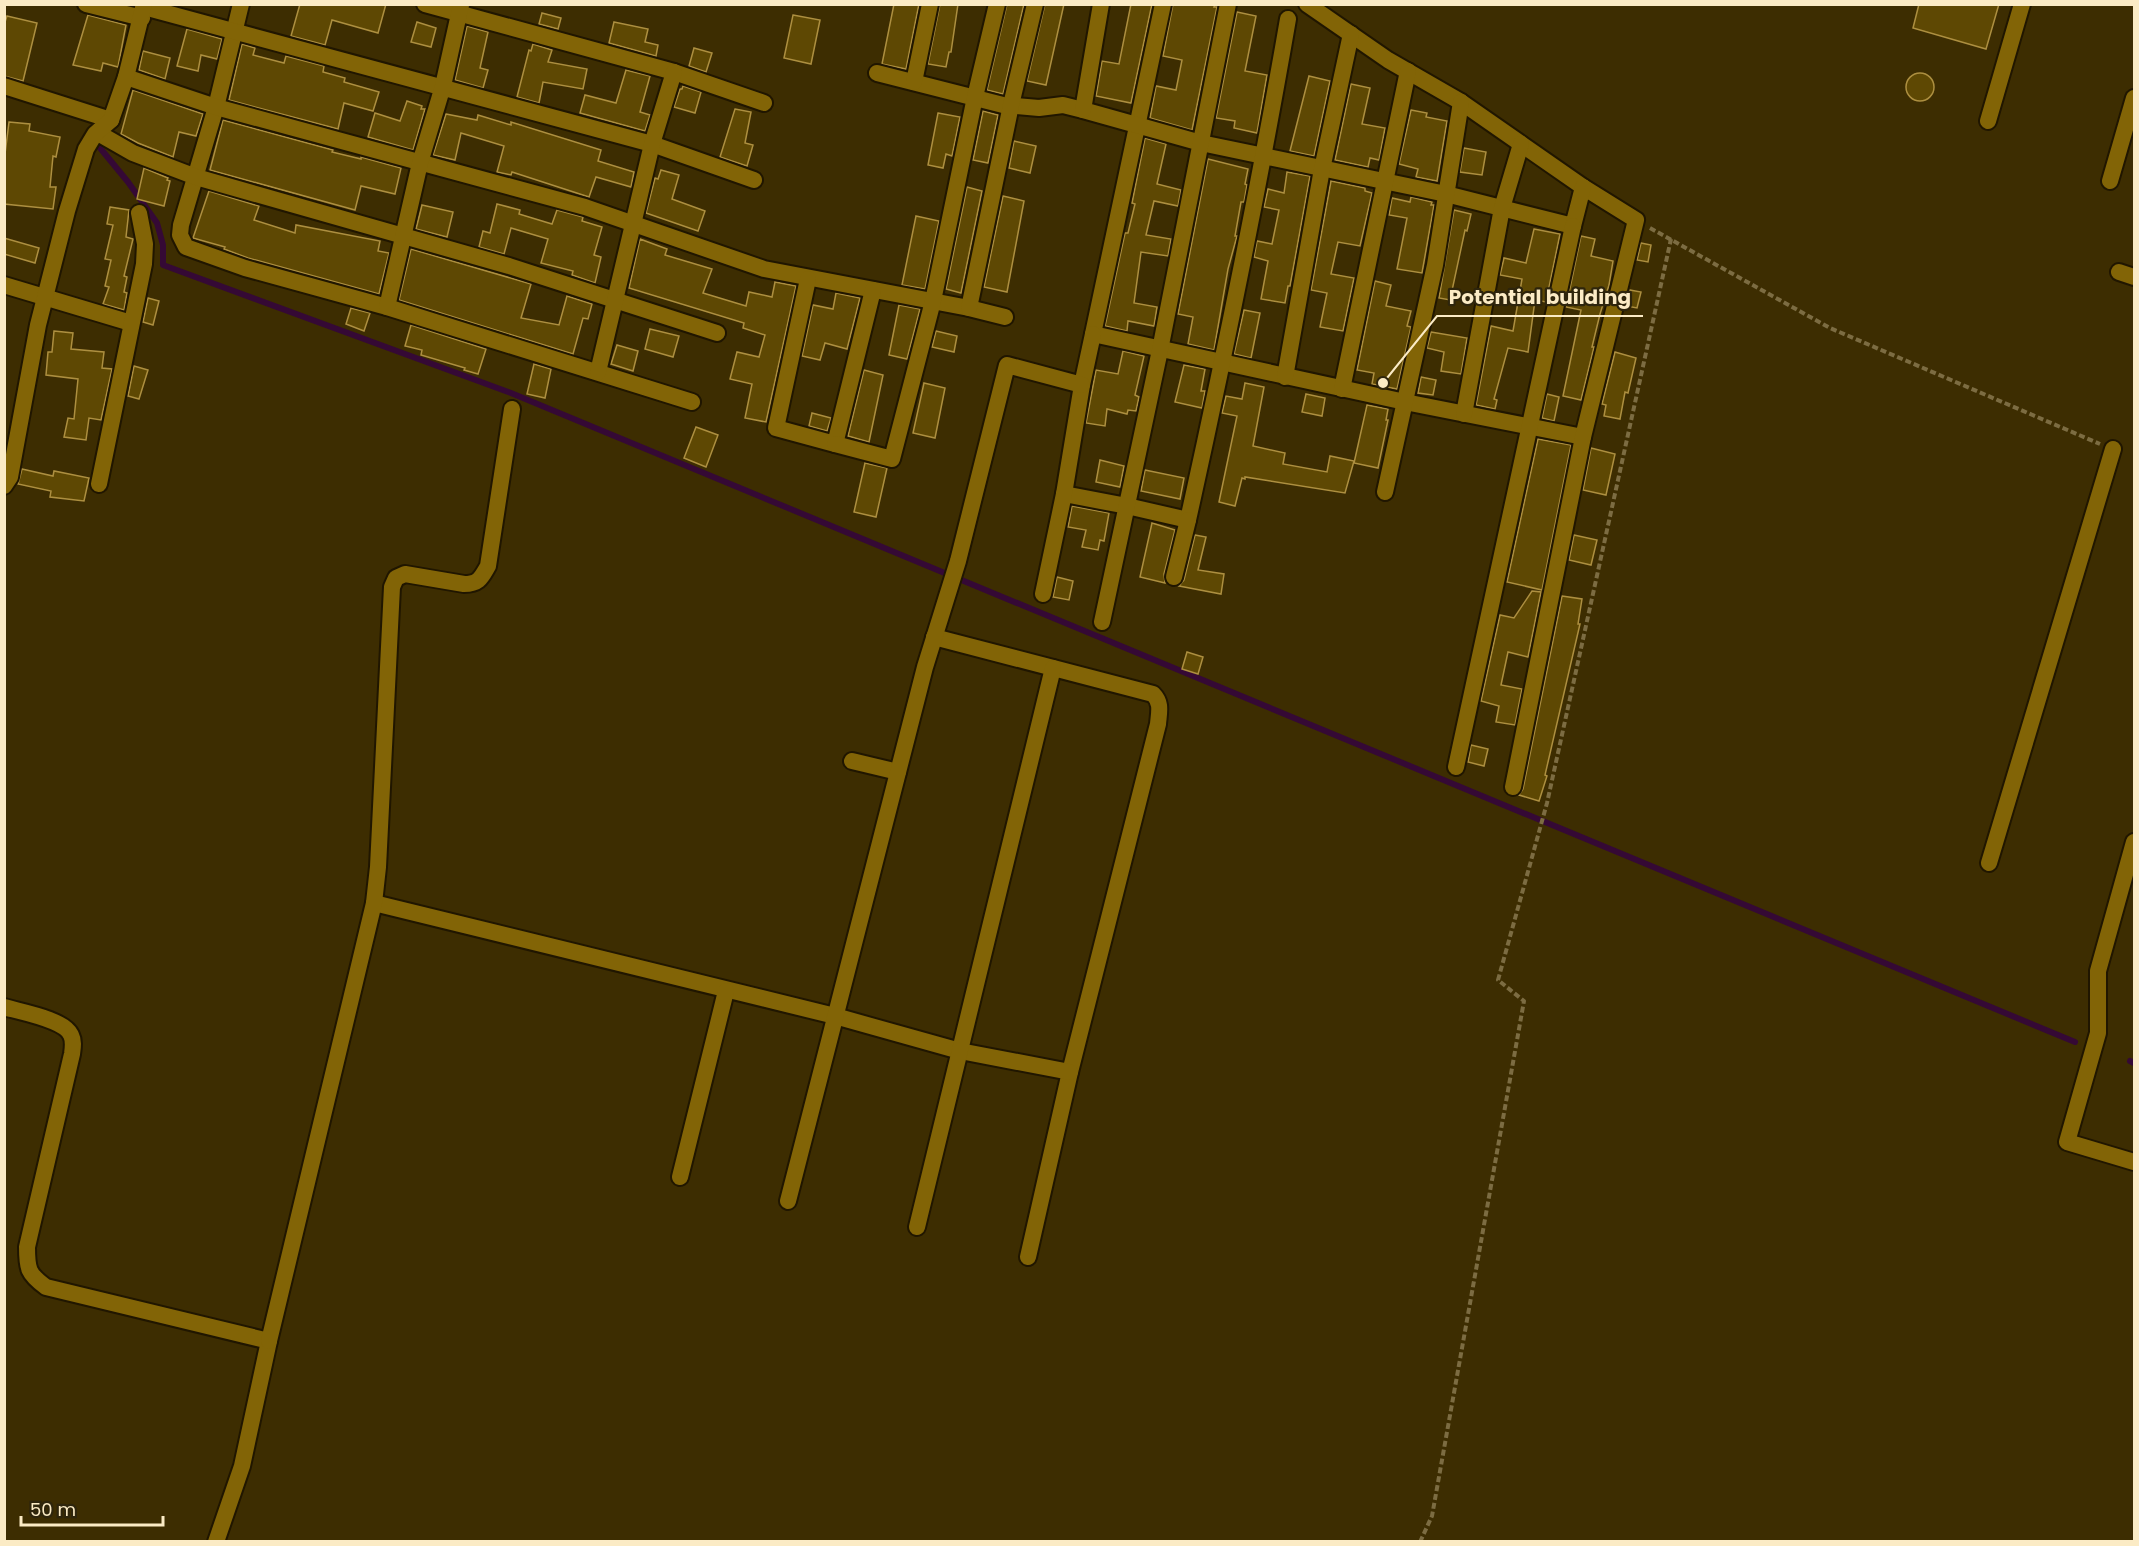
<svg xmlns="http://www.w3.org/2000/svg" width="2139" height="1546" font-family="Poppins,sans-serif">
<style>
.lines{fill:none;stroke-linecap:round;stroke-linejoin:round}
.stream{stroke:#350935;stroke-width:6}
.building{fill:#5e4803;stroke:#ad8f40;stroke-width:1.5}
.minor-casing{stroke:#201600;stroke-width:20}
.path{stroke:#7c6c42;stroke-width:4;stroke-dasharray:6 3;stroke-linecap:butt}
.minor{stroke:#826406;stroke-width:16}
.leader{fill:none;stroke:#fbebc5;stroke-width:2}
.callout-dot{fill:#fbebc5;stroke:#2e250c;stroke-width:2}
.callout-label{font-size:20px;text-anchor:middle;font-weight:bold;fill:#fbebc5;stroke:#2e250c;stroke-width:4.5;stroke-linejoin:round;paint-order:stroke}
</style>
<rect width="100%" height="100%" fill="#3d2d01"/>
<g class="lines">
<g class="stream">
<polyline points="96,143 128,182 157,223 163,245 163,265 511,393 2075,1042"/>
<polyline points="2130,1061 2134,1063"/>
</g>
</g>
<g class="building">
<polygon points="300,4 386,4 378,33 332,20 325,45 291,36"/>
<polygon points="894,4 919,4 906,69 882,64"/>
<polygon points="940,4 958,4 951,52 949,52 946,67 928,64"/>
<polygon points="1007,4 1024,4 1003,94 987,90"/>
<polygon points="1045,4 1064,4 1046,85 1027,81"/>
<polygon points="1131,4 1152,4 1131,103 1096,96 1102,61 1119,64"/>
<polygon points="1173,4 1215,4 1214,7 1217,7 1192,130 1150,118 1156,86 1176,90 1182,60 1163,56"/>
<polygon points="1919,4 1999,4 1986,49 1913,28"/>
<polygon points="1237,12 1256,16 1245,71 1267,75 1257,133 1234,128 1235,121 1216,118"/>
<polygon points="542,13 561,18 558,29 539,24"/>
<polygon points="88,15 126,25 118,67 103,63 101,71 73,65"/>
<polygon points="793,15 820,20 811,64 784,58"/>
<polygon points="7,16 37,23 23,81 4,76 4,25"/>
<polygon points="417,22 436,28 431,47 411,42"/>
<polygon points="614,22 648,29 645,42 658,45 656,56 609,43"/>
<polygon points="467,26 488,32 480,68 488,70 483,88 455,80"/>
<polygon points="187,29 222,39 217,59 201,55 198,71 177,66"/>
<polygon points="242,44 255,48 253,55 284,63 286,56 324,66 323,72 345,78 344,82 379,92 373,111 344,103 338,129 229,100"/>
<polygon points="533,44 552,50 548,62 587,69 583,89 543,82 539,103 517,97 529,50 531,51"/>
<polygon points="694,48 712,53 706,72 689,66"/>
<polygon points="143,51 170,58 165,79 139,70"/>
<polygon points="626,70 650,76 640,112 650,115 645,131 580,113 585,95 616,103"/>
<circle cx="1920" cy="87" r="14"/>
<polygon points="1309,76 1330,81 1314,156 1290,151"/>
<polygon points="1351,84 1370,88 1362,124 1385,128 1379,160 1370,158 1368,167 1335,160"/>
<polygon points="683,86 701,92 695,113 674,107 680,89 682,89"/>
<polygon points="133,90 203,114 196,136 179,132 173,157 138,143 121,134"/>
<polygon points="407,101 422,106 421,109 425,109 413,150 368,137 375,113 400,121"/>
<polygon points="735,109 751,112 745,143 753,145 747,166 720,157"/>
<polygon points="1411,110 1427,113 1426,117 1447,121 1437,181 1416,177 1418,169 1399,164"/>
<polygon points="983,111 998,115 988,163 973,160"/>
<polygon points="938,113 960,117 952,156 946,154 943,168 928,165"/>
<polygon points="446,114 477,120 478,115 511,125 511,122 601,150 598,161 634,172 631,187 596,177 589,197 512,172 511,175 497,172 504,146 461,133 455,160 433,155"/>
<polygon points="223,120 333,150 332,152 361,159 361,157 401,168 395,194 361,186 355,210 210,170"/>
<polygon points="9,122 30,124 29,131 60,137 56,157 53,156 50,187 56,187 53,209 4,204 4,162"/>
<polygon points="1145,138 1166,144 1157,184 1181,190 1178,206 1154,201 1146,235 1171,239 1168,256 1141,252 1134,303 1157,307 1154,326 1128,321 1127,331 1105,326 1125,233 1128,233 1135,204 1132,203"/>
<polygon points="1014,141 1036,146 1030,173 1009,168"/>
<polygon points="1464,148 1486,152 1482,175 1460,172"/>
<polygon points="1208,159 1248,169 1245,184 1247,185 1244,202 1241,202 1235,236 1237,236 1228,269 1214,350 1188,344 1193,317 1178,314"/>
<polygon points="144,168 168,178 167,180 170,181 164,206 137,199"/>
<polygon points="661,170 679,175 672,199 705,211 698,231 646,213 655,178 658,179"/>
<polygon points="1287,172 1310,176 1290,286 1288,286 1285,303 1261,299 1268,261 1254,257 1257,241 1272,244 1279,210 1264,207 1268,189 1284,193"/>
<polygon points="1331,181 1365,188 1365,191 1372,193 1360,246 1338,242 1331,274 1354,278 1343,331 1320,327 1327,293 1311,290"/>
<polygon points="967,187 982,191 961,293 946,289"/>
<polygon points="209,191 259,206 254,220 295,233 296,225 380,241 378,251 389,253 379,294 248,258 224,249 225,247 193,238"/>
<polygon points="1003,196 1024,201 1007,292 984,287"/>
<polygon points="1411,197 1432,202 1431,205 1434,205 1422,273 1397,269 1407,218 1389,215 1392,198 1410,202"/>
<polygon points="497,204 520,210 519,214 552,224 557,210 583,217 582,221 602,227 594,255 601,257 595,283 572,275 573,271 541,263 548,239 511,228 504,254 479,247 483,231 490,233"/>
<polygon points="422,205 453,212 447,237 416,229"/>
<polygon points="110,207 129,210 126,237 133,239 124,276 127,277 124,292 127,293 124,310 103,304 109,287 105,286 111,260 105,259 113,225 107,224"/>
<polygon points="1454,210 1471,214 1467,231 1465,230 1450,300 1439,298"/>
<polygon points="916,216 939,221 925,289 902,285"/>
<polygon points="1534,229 1560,234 1546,302 1535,300 1528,352 1508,348 1494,399 1497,400 1495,409 1476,405 1491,326 1513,331 1522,279 1500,275 1504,258 1526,263"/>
<polygon points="1581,236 1595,239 1591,256 1613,261 1609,285 1600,314 1592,347 1594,347 1581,400 1563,396 1581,310 1566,307"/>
<polygon points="4,238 39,248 35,263 4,254"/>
<polygon points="640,239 667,249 665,255 712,269 703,293 746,306 749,292 772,297 775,282 796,286 766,422 745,418 752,384 730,379 737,352 759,357 765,335 743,328 744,323 629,288"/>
<polygon points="1641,243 1651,245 1648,262 1637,260"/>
<polygon points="411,249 531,284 521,318 559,325 567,296 592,304 588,319 583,318 573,354 399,300"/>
<polygon points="1375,281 1391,285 1386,306 1411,311 1407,326 1411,327 1397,389 1372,384 1374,373 1357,370"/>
<polygon points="1630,290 1641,292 1637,308 1626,306"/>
<polygon points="836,293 860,298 847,349 825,343 820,360 802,356 813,305 833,309"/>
<polygon points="148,298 159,301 153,325 143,322"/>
<polygon points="899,305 920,309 907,359 889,355"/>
<polygon points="351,308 370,313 364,331 346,324"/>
<polygon points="1244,310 1260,313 1251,358 1234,354"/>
<polygon points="411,325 486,349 478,374 464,370 465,368 421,355 422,350 405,346"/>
<polygon points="650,329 679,336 673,357 645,349"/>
<polygon points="54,331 73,333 71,349 104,352 102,368 112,369 101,420 89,418 86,440 64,437 68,418 74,419 78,379 46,375 48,352 52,352"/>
<polygon points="936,331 957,336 954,352 932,347"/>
<polygon points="1431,332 1467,338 1461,374 1441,371 1444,352 1427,348"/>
<polygon points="617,345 638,351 633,371 611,364"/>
<polygon points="1123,351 1144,356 1135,395 1139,397 1136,411 1128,410 1127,414 1107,409 1105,426 1086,423 1096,370 1118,374"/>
<polygon points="1615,352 1636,358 1628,393 1625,392 1620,419 1604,416 1606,405 1602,404"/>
<polygon points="534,364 551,369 545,398 527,394"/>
<polygon points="1184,365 1205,369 1201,391 1205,391 1202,408 1175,402"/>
<polygon points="134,366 148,370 139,399 128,396"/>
<polygon points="864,370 883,375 869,442 848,436"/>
<polygon points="1421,377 1436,380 1433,395 1418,393"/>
<polygon points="924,383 945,388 935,438 913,433"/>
<polygon points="1245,383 1264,387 1253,446 1285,453 1283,464 1327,472 1330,456 1354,461 1345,493 1245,477 1245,479 1242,478 1235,506 1219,502 1237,416 1222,413 1226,396 1242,399"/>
<polygon points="1306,394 1325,398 1322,416 1302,412"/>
<polygon points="1547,394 1559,397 1554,421 1542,418"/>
<polygon points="1367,405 1388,409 1386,420 1388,420 1378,468 1354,463"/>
<polygon points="812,413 831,418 827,431 809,426"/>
<polygon points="696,427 718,435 706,467 684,458"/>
<polygon points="1538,439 1571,445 1542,590 1507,582"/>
<polygon points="1591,448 1615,454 1606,495 1583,490"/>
<polygon points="1100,460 1124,466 1120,487 1096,482"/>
<polygon points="865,463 887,468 876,517 854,512"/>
<polygon points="22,469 53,476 54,471 89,478 84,501 50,497 51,491 18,484"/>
<polygon points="1145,470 1184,478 1180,499 1141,491"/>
<polygon points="1072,506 1109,513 1104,541 1100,540 1098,550 1082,547 1086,530 1068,527"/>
<polygon points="1152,523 1175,530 1164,574 1165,583 1140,577"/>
<polygon points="1195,535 1206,537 1198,570 1224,574 1221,594 1179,586 1184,580"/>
<polygon points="1574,535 1597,540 1591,565 1569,560"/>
<polygon points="1057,577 1073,581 1069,600 1053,597"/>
<polygon points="1532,591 1541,592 1528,657 1508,652 1501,685 1522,689 1515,725 1496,722 1499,706 1481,701 1500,615 1514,618"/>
<polygon points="1562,596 1582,599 1578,624 1580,624 1545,775 1547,776 1539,801 1519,795 1523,789"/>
<polygon points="1187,652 1203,657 1198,674 1182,669"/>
<polygon points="1471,745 1488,749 1484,766 1468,762"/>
</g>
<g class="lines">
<g class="minor-casing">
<g id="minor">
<polyline points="86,4 142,18"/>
<polyline points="241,4 216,107 181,225 180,235 186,247 245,268 387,307 692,402"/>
<polyline points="425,4 674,72 764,103"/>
<polyline points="1163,4 1093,334 1405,402 1583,437"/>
<polyline points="1307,4 1388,60 1461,102 1583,187 1636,220 1583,437 1513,787"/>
<polyline points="144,7 652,144 754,180"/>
<polyline points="877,73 1003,105 1039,108 1063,105 1083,110 1201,143 1446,194 1573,226 1583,187"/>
<polyline points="126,77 216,107 585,207 764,269 969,308 1005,317"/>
<polyline points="914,82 930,4"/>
<polyline points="4,86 111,120"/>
<polyline points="1083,110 1101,4"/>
<polyline points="1988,121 2022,4"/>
<polyline points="98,133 133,153 196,177 509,266 717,333"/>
<polyline points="2110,181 2134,98"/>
<polyline points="2119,272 2134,277"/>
<polyline points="808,279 776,428 835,444 873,290"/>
<polyline points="4,285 131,323"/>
<polyline points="387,307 420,163 443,86 461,5"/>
<polyline points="969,308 1011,105 1035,4"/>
<polyline points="598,372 652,144 674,72"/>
<polyline points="1285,377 1322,169 1351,34"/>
<polyline points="1342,389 1408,71"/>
<polyline points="1464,414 1502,208 1521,144"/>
<polyline points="835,444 892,459 933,301 975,97 997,4"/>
<polyline points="99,484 144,264 145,244 139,213"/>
<polyline points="4,486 10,477 38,325 67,211 86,149 95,134 111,120 126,77 144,4"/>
<polyline points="1385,492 1435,265 1461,102"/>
<path d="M1064,494L1127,506L1188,520C1225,353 1259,187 1288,19"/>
<polyline points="1174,577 1188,520"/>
<polyline points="1043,594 1064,494 1082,385 1093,334"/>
<polyline points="1102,622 1160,350 1228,4"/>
<path d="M934,637L1153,694C1162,703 1159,712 1158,724L1070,1072L1028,1257"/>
<polyline points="852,761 898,772"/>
<polyline points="1456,767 1573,226"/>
<polyline points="2134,842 2098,971 2098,1033 2067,1142 2134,1162"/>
<polyline points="1989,863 2113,449"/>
<polyline points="374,903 835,1016 960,1051 1070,1072"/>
<path d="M4,1007C20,1012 64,1019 71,1035C74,1041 73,1047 72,1054L27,1247C27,1269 28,1274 46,1287L269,1341L242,1466L216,1542"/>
<polyline points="680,1177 726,991"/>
<polyline points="788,1201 925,667 958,561 1007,365 1082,385"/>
<polyline points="917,1227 1053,668"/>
<path d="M269,1341L374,903L378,867L392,587L396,578L405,574L464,584C479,584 481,578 488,566L512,409"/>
</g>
</g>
<g class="path">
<polyline points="1650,228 1830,328 2100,444"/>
<polyline points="1420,1542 1432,1516 1524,1001 1498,980 1547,803 1671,239"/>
</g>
<use href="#minor" class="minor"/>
</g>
<path class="leader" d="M1383 383L1437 316H1643"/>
<circle class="callout-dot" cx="1383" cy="383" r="6"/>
<g class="callout-label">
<text x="1540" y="304">Potential building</text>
</g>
<rect width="2139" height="1546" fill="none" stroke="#fbebc5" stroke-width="12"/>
<path d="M21 1516v9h142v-9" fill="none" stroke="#fbebc5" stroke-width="3"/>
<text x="30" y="1516" font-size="18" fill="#fbebc5" stroke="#2e250c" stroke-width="4.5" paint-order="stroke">50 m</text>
</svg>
